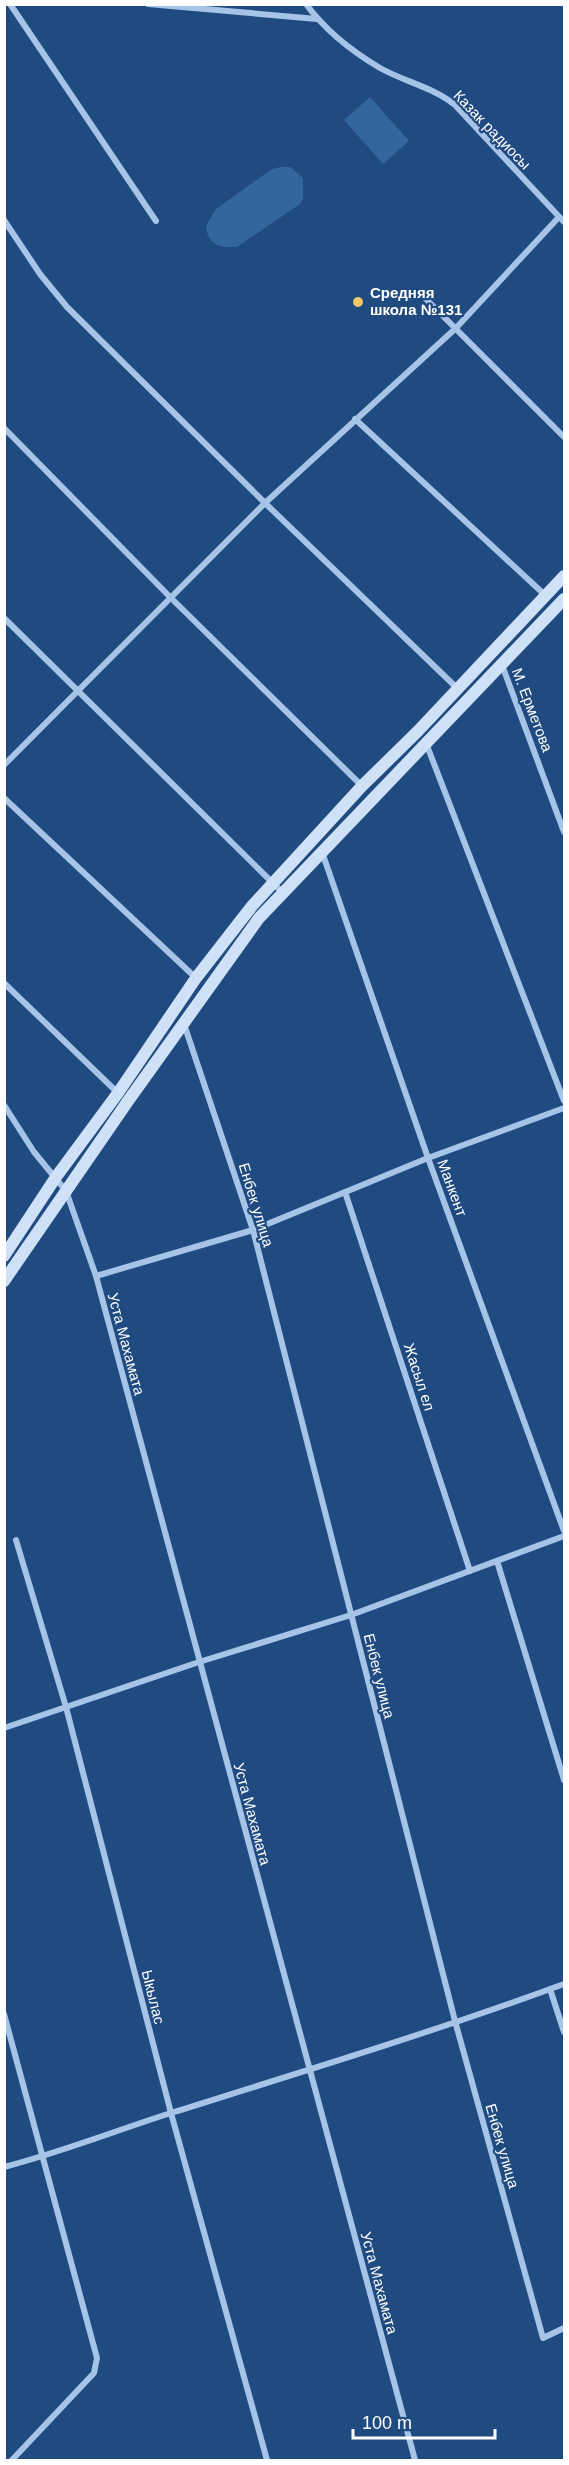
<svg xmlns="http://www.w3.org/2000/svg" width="569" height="2465" font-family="Arial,sans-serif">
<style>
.green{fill:#33659e}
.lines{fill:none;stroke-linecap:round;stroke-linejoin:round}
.minor{stroke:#a5c4e8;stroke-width:6}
.secondary{stroke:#cfe1f6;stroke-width:12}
.poi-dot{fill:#f5c965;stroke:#204b80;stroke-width:2}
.labels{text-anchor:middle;stroke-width:4.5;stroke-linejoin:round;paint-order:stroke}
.street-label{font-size:15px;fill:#fff;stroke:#204b80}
.poi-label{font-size:15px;font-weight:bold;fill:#fff;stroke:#204b80;text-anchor:start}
</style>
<rect width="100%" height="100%" fill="#204b80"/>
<g class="green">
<polygon points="370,97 409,141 383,164 344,120"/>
<path d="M281,167H290L303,178V199L300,204L237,247C219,248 208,245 206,226L216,209L272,169Z"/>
</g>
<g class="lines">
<g class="minor">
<polyline points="10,4 156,221"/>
<polyline points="148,4 317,19"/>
<path d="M306,4C325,30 353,52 380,68C405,82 433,87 455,105L564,222"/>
<polyline points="4,220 40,274 67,307 265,503 458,689"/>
<polyline points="421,294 564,437"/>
<polyline points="355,419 545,595"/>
<polyline points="4,428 171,598 362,786"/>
<polyline points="4,618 283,893"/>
<polyline points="502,665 564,832"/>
<polyline points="426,743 564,1101"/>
<polyline points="4,765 265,503 456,328 559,217"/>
<polyline points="4,798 196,978"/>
<polyline points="322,852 428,1158 564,1531"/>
<polyline points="4,983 118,1093"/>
<polyline points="184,1024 253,1230 455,2021 543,2338 564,2328"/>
<polyline points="4,1105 34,1152 66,1191 96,1276 415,2460"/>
<polyline points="345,1192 470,1571"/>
<polyline points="96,1276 253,1230 428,1158 564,1108"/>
<polyline points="16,1540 66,1707 171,2113 267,2460"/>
<polyline points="497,1561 564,1780"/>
<polyline points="4,1728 199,1662 351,1615 564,1536"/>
<polyline points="550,1989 564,2032"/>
<polyline points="4,2014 97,2358 94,2373 12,2460"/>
<path d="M4,2167C62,2152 117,2130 174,2112C305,2071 436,2031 564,1984"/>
</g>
<g class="secondary">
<polyline points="4,1256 56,1177 118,1093 196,978 252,906 362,786 418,731 564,576"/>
<polyline points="4,1281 128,1101 259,918 564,599"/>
</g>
</g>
<circle class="poi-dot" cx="358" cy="302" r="6"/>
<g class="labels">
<g class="street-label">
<text transform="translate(492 130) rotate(46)" y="5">Казак радиосы</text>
<text transform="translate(532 710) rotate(69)" y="5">М. Ерметова</text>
<text transform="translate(452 1188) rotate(70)" y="5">Манкент</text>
<text transform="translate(256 1205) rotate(73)" y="5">Енбек улица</text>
<text transform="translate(126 1344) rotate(75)" y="5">Уста Махамата</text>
<text transform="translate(419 1377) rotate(72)" y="5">Жасыл ел</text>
<text transform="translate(379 1676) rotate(76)" y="5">Енбек улица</text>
<text transform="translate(252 1814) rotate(75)" y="5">Уста Махамата</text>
<text transform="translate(153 1997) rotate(76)" y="5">Ыкылас</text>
<text transform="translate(502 2146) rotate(74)" y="5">Енбек улица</text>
<text transform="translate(379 2283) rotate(75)" y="5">Уста Махамата</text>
</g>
<g class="poi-label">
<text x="370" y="298">Средняя<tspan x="370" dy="17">школа №131</tspan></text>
</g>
</g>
<rect width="569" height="2465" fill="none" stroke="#ffffff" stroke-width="12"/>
<path d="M353 2429v9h142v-9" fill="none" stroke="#ffffff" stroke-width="3"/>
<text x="362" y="2429" font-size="18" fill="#ffffff" stroke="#204b80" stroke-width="4.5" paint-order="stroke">100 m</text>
</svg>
